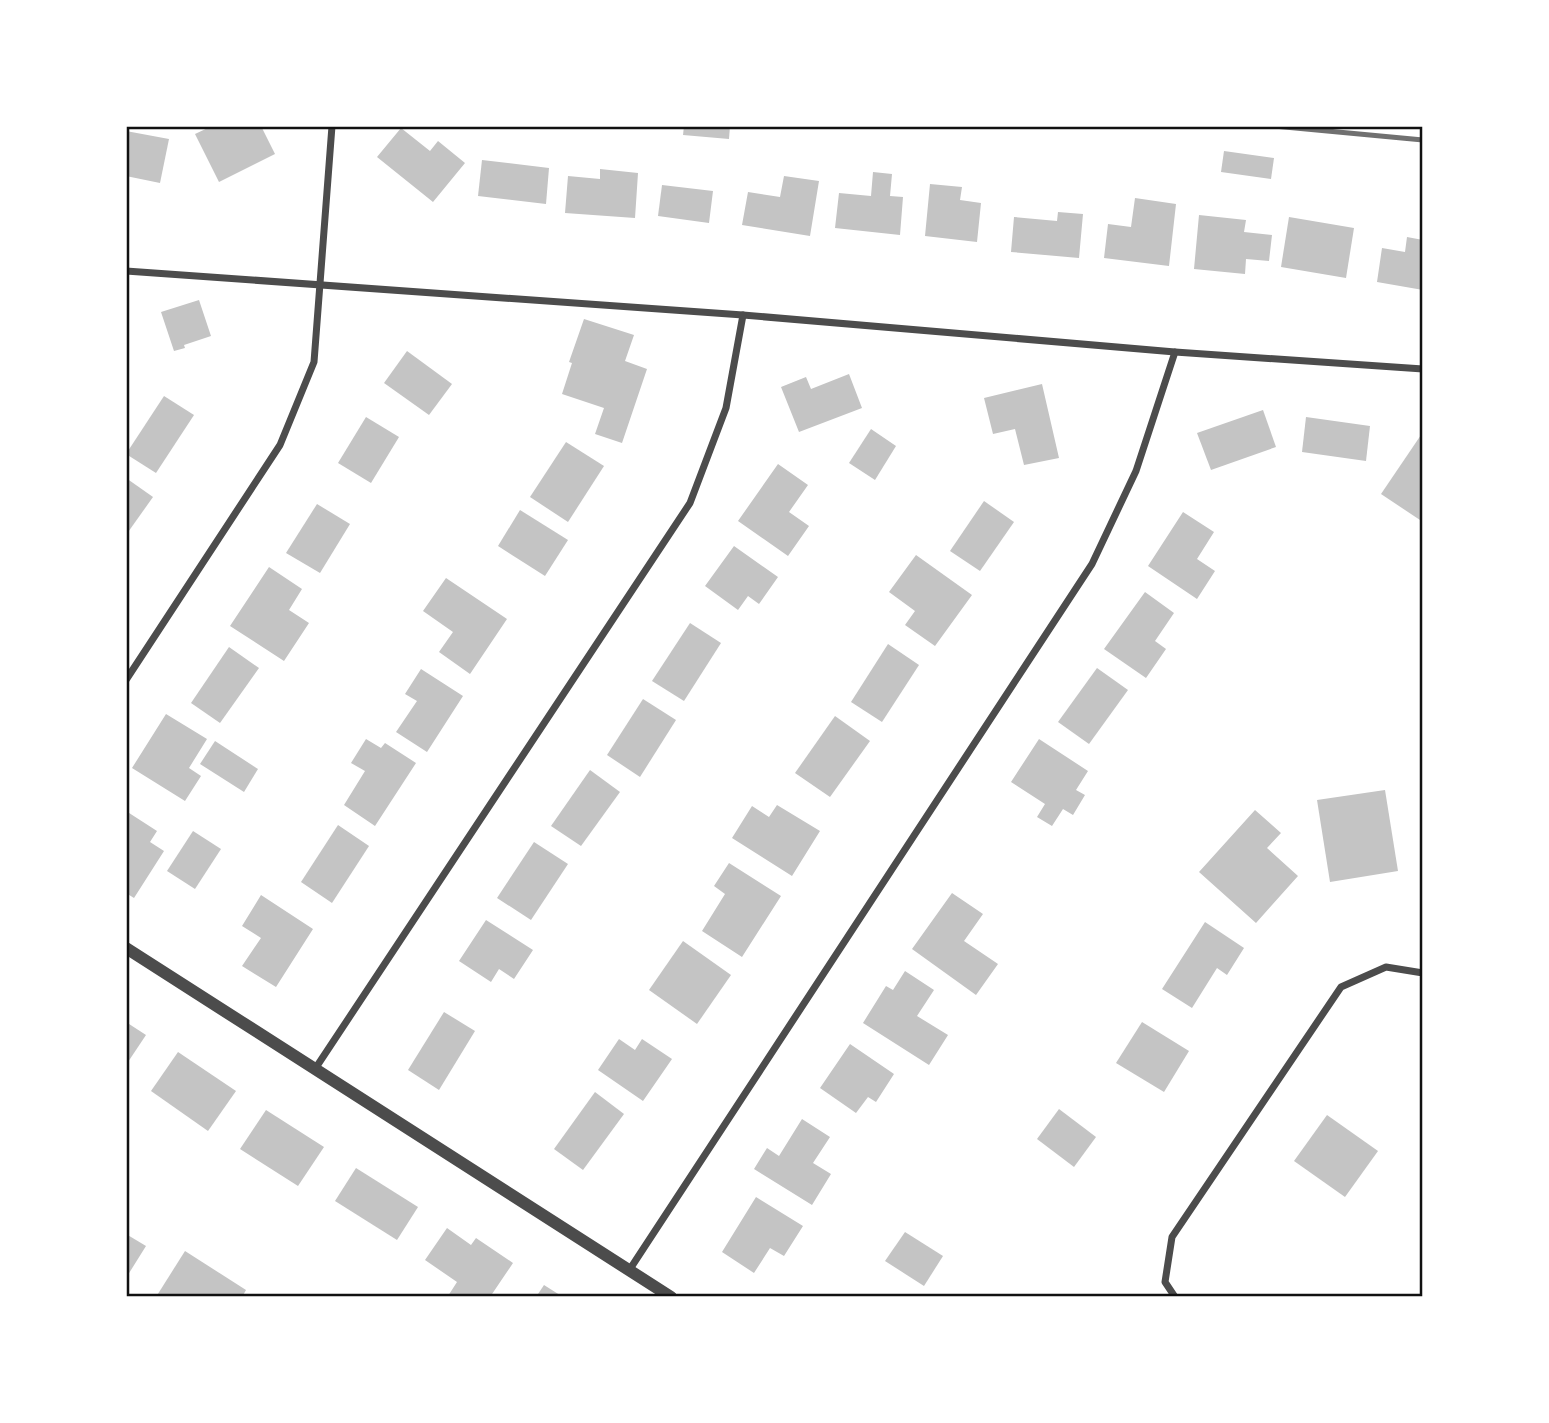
<svg xmlns="http://www.w3.org/2000/svg" width="1549" height="1423" font-family="'PT Sans',sans-serif">
<style>
.building{fill:#c4c4c4}
.lines{fill:none;stroke-linecap:round;stroke-linejoin:round}
.minor{stroke:#4c4c4c;stroke-width:7}
.tertiary{stroke:#4c4c4c;stroke-width:12}
.rail{stroke:#707070;stroke-width:5}
.neatline{fill:none;stroke:#111;stroke-width:2.5}
</style>
<rect width="100%" height="100%" fill="#fff"/>
<g class="building">
<polygon points="212,126 261,126 275,154 219,182 195,134"/>
<polygon points="684,126 730,126 729,139 683,135"/>
<polygon points="401,128 430,151 438,141 465,163 433,202 377,157"/>
<polygon points="126,131 169,139 160,183 126,176"/>
<polygon points="1224,151 1274,158 1271,179 1221,172"/>
<polygon points="482,160 549,168 546,204 478,196"/>
<polygon points="600,169 638,173 635,218 565,213 568,176 600,179"/>
<polygon points="873,172 892,174 890,196 903,197 900,235 835,228 839,193 871,196"/>
<polygon points="784,176 819,181 810,236 742,225 748,192 780,197"/>
<polygon points="930,184 962,187 960,200 981,203 977,242 925,236"/>
<polygon points="662,185 713,191 709,223 658,216"/>
<polygon points="1135,198 1176,204 1169,266 1104,258 1108,224 1131,227"/>
<polygon points="1058,212 1083,214 1079,258 1011,252 1014,217 1057,221"/>
<polygon points="1199,215 1246,220 1244,232 1272,235 1269,261 1246,259 1245,274 1194,269"/>
<polygon points="1289,217 1354,228 1346,278 1281,267"/>
<polygon points="1407,237 1423,240 1423,290 1377,282 1382,248 1405,252"/>
<polygon points="199,300 211,336 184,345 185,348 174,351 161,312"/>
<polygon points="584,319 634,335 625,361 647,369 622,443 595,434 604,408 562,394 572,363 569,362"/>
<polygon points="407,351 452,384 429,415 384,383"/>
<polygon points="849,374 862,408 799,432 781,387 806,377 811,389"/>
<polygon points="1042,384 1059,458 1024,465 1015,429 993,434 984,398"/>
<polygon points="164,396 194,415 156,473 126,454"/>
<polygon points="1263,410 1276,447 1211,470 1197,433"/>
<polygon points="366,417 399,437 371,483 338,463"/>
<polygon points="1306,417 1370,426 1366,461 1302,452"/>
<polygon points="871,429 896,446 875,480 849,463"/>
<polygon points="1423,432 1423,522 1381,494"/>
<polygon points="566,442 604,466 568,522 530,497"/>
<polygon points="778,464 808,485 789,512 809,526 788,556 738,521"/>
<polygon points="126,478 153,497 126,535"/>
<polygon points="984,501 1014,522 980,571 950,551"/>
<polygon points="317,504 350,524 320,573 286,553"/>
<polygon points="520,510 568,540 545,576 498,546"/>
<polygon points="1183,512 1214,532 1197,559 1215,571 1197,599 1148,566"/>
<polygon points="734,546 778,577 759,604 748,596 738,610 705,586"/>
<polygon points="916,555 972,595 935,646 905,625 915,611 889,592"/>
<polygon points="269,567 302,589 289,610 309,623 284,661 230,626"/>
<polygon points="446,578 507,619 470,674 439,652 453,632 423,611"/>
<polygon points="1145,592 1174,613 1155,641 1166,649 1146,678 1104,649"/>
<polygon points="690,623 721,643 684,701 652,681"/>
<polygon points="888,644 919,665 882,722 851,702"/>
<polygon points="229,647 259,668 220,723 191,703"/>
<polygon points="1097,668 1128,690 1089,744 1058,722"/>
<polygon points="421,669 463,696 427,752 396,732 417,701 405,694"/>
<polygon points="643,699 676,720 640,777 607,755"/>
<polygon points="166,714 207,739 189,768 201,776 185,801 132,768"/>
<polygon points="835,716 870,741 830,797 795,773"/>
<polygon points="366,739 381,748 385,743 416,763 375,826 344,805 365,771 351,763"/>
<polygon points="1039,739 1088,771 1076,790 1085,795 1073,815 1063,809 1052,826 1037,817 1045,804 1011,782"/>
<polygon points="215,741 258,769 244,792 200,764"/>
<polygon points="590,770 620,792 581,846 551,826"/>
<polygon points="1385,790 1398,871 1330,882 1317,800"/>
<polygon points="777,805 820,831 792,876 732,838 752,806 769,817"/>
<polygon points="1255,810 1281,833 1267,848 1298,876 1256,923 1199,872"/>
<polygon points="126,811 157,831 150,842 164,851 134,898 126,893"/>
<polygon points="338,825 369,846 332,903 301,882"/>
<polygon points="193,831 221,849 195,889 167,871"/>
<polygon points="534,842 568,864 531,920 497,898"/>
<polygon points="729,863 781,896 742,957 702,931 725,894 714,886"/>
<polygon points="952,893 983,914 964,941 998,964 976,995 912,949"/>
<polygon points="261,895 313,929 276,987 242,966 261,938 242,926"/>
<polygon points="486,920 533,950 514,979 499,969 491,982 459,961"/>
<polygon points="1205,922 1244,948 1227,975 1217,968 1192,1008 1162,989"/>
<polygon points="683,941 731,975 697,1024 649,990"/>
<polygon points="905,971 934,990 917,1016 948,1035 929,1065 863,1023 886,986 893,990"/>
<polygon points="444,1012 475,1031 439,1090 408,1070"/>
<polygon points="126,1022 146,1035 126,1065"/>
<polygon points="1142,1022 1189,1051 1164,1092 1116,1063"/>
<polygon points="619,1039 635,1050 642,1039 672,1059 643,1101 598,1070"/>
<polygon points="850,1044 894,1074 876,1102 868,1097 856,1113 820,1088"/>
<polygon points="178,1052 236,1091 208,1131 151,1091"/>
<polygon points="595,1092 624,1114 583,1170 554,1149"/>
<polygon points="1059,1109 1096,1137 1074,1167 1037,1139"/>
<polygon points="266,1110 324,1147 298,1186 240,1149"/>
<polygon points="1327,1115 1378,1151 1345,1197 1294,1161"/>
<polygon points="802,1119 830,1137 813,1163 831,1174 812,1205 754,1169 767,1148 779,1156"/>
<polygon points="356,1168 418,1207 397,1240 335,1201"/>
<polygon points="756,1197 803,1226 784,1256 770,1248 754,1273 722,1252"/>
<polygon points="447,1228 471,1245 476,1238 513,1263 490,1297 450,1297 448,1296 457,1282 425,1260"/>
<polygon points="905,1232 943,1256 924,1286 885,1261"/>
<polygon points="126,1234 146,1246 126,1278"/>
<polygon points="185,1251 246,1290 242,1297 156,1297"/>
<polygon points="544,1285 563,1297 536,1297"/>
</g>
<g class="lines">
<g class="minor">
<polyline points="126,271 743,315 1175,352 1423,369"/>
<polyline points="126,680 280,445 314,362 332,126"/>
<polyline points="315,1069 690,503 726,408 743,315"/>
<polyline points="630,1269 1092,564 1136,471 1175,352"/>
<polyline points="1175,1297 1165,1282 1172,1237 1341,987 1386,967 1423,973"/>
</g>
<polyline class="tertiary" points="126,948 671,1297"/>
<polyline class="rail" points="1274,126 1423,140"/>
</g>
<rect width="1549" height="1423" fill="none" stroke="#ffffff" stroke-width="256"/>
<rect x="128" y="128" width="1293" height="1167" class="neatline"/>
</svg>
